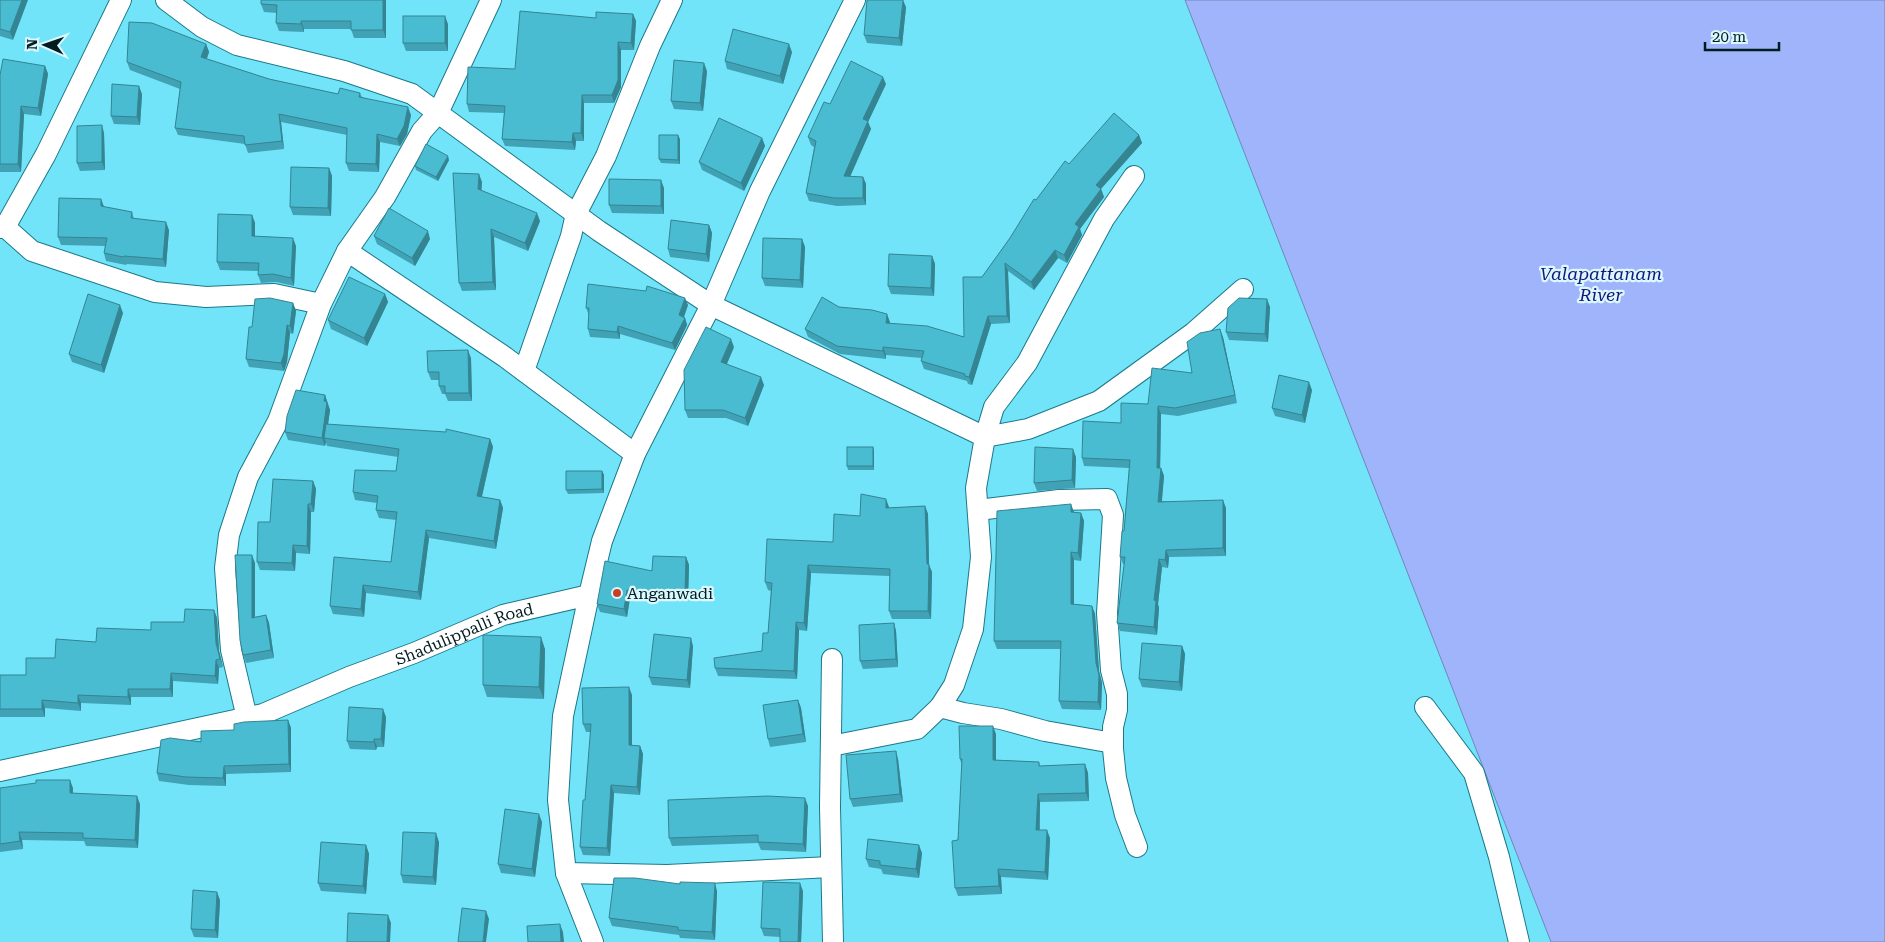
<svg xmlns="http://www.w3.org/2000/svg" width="1885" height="942" font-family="'Roboto Serif',serif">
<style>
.water{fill:#a0b4fb;stroke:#7186b9}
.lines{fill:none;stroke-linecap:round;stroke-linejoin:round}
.minor-casing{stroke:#1b7989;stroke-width:22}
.minor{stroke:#fff;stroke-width:20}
.wall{fill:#40a2b4}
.shaded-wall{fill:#348492}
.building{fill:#4abcd1;stroke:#348492}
.poi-dot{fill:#ca3e28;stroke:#daf8fe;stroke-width:2}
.labels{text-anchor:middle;stroke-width:4.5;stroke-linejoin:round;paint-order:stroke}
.poi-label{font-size:16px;fill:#031c20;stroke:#daf8fe;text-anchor:start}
.street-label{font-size:16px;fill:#031c20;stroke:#daf8fe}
.water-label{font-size:18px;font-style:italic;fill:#18157b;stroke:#daf8fe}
</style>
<rect width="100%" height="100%" fill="#72e4f9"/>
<polygon class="water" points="1185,0 1885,0 1885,942 1551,942"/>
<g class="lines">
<g class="minor-casing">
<g id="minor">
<polyline points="166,0 202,27 237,45 344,71 412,94 599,231 711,305 760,191 855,0"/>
<polyline points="491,0 438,113 422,131 385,197 347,251 505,357 635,454"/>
<polyline points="1134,176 1104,219 1027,363 994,407 985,437 1028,429 1099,401 1193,333 1243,289"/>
<polyline points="5,227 32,251 155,292 206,297 274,294 321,304"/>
<polyline points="0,228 5,227 46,154 121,0"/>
<polyline points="524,371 571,236 576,214 606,156 650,46 672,0"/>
<polyline points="978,510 1059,500 1107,499 1113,515 1107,613 1111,670 1117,694 1117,710 1113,727 1113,749 1116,778 1125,815 1137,847"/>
<polyline points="589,595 602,541 635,454 711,305 985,437 976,488 981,557 973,629 954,685 940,707 917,729 831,746"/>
<polyline points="832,659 830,807 833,942"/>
<polyline points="940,707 963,713 1001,719 1045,731 1113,743"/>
<polyline points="1425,707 1474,773 1499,857 1519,942"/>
<polyline points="247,718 231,650 225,568 229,535 248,477 278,421 321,304 347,251"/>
<path id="s1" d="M0,771L263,714L349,677L414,653L503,615L589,595L563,716L558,800L566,873L593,942"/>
<polyline points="566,873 667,875 831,867"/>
</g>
</g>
<use href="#minor" class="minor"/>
</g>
<g class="wall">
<polygon points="0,0 13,40 0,36"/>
<polygon points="261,0 386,0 386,38 354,38 351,29 304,29 304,32 279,31 276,23 277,13 264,12 261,4"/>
<polygon points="906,7 902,46 867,43 864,35"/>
<polygon points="633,14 636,21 634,50 621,50 621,87 614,103 584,103 584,141 576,141 575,150 505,146 502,139 504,113 469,112 467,104 515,69 596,18"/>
<polygon points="448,24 448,51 406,51 403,43"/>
<polygon points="206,44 209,52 207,59 269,79 338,94 360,93 362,97 411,115 407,134 400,146 380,142 379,172 349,171 346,163 347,135 281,122 284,149 248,153 245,144 178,135 175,128 180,89 130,70 127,62"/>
<polygon points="792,52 783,84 727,69 725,61"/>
<polygon points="45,66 48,74 41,116 24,114 21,172 0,172 0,75"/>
<polygon points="707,71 703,111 674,109 671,101"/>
<polygon points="886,84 868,122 871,129 850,176 863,177 866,184 866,205 837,206 809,201 806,193 814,147 811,145 808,137 830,104"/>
<polygon points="142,94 140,125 114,124 111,116"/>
<polygon points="104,133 105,170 80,171 77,163"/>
<polygon points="1139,135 1142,143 1101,189 1104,197 1080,229 1082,235 1067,263 1058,258 1034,290 1008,271 1010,323 991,324 972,385 968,384 967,381 924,369 921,361 922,358 886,355 886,359 840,354 808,337 805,329 839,307 887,314 889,323 964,337 982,277 1010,238 1036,200 1069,164"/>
<polygon points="762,138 765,146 744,191 702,170 699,162"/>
<polygon points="680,139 680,164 661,163 659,159"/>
<polygon points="449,160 438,181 416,170 415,166"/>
<polygon points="329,168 332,176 331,216 293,215 290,207"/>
<polygon points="482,182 481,190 540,221 528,251 494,237 496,290 462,291 459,283"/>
<polygon points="664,188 664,214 612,213 609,205"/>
<polygon points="101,199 104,207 132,212 134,219 169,230 166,267 127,264 126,265 106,261 104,253 105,246 61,245 58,237"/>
<polygon points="252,215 255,223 255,236 296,246 294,286 276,282 261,283 258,275 258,271 220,270 217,262"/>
<polygon points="709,225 712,233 709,262 670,257 668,249"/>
<polygon points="374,236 430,239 415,266 377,244"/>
<polygon points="802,239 805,247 803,288 765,286 762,278"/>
<polygon points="932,256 935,264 934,296 891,294 888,286"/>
<polygon points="385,294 388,302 367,346 331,329 328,320"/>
<polygon points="293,303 296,311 293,334 290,333 287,362 284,371 249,367 246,359 252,327"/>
<polygon points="688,305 684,317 685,318 687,325 675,350 620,334 620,339 590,337 588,329 589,315 586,308"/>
<polygon points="1270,307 1268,342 1229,340 1226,332"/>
<polygon points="123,313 104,373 72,362 69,354"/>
<polygon points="1223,337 1237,403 1178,416 1161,414 1160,468 1161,468 1164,476 1162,501 1226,508 1226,556 1169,557 1168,568 1162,567 1158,604 1159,608 1157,635 1120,631 1117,623 1124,564 1123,564 1120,557 1124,531 1129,468 1084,466 1082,458 1121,423 1192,373"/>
<polygon points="734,347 727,364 764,385 748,426 726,418 688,418 685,410"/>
<polygon points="471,358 472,401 448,401 445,394 442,394 439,386 439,380 431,380 428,372"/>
<polygon points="1312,390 1305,423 1275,416 1272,408"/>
<polygon points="325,395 330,410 328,424 490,439 493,447 482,497 500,500 503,508 496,549 429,538 421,600 366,593 364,617 333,614 330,606 391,562 396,520 379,518 376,510 377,503 355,500 353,492 396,471 398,457 327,446 326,442 325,446 288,440 285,432"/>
<polygon points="873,447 874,451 874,470 848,470 847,466"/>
<polygon points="1076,457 1075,488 1037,491 1034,483"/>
<polygon points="602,471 604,475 604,493 568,494 566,490"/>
<polygon points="313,481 316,489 314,512 311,512 310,554 296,553 295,571 260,570 257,562 270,522"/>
<polygon points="925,506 928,514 929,565 932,572 931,619 892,619 889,611 890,576 811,573 807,631 799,630 797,679 718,676 715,668 762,651 768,633 771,591 768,590 765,582 833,542 860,516 889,507 889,508"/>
<polygon points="1074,512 1081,513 1084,521 1081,561 1074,560 1074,604 1092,606 1095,614 1099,671 1102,683 1101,710 1062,709 1059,701 1061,649 997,649 994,641"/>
<polygon points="686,557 689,565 688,600 630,598 627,617 600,612 597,604 652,571"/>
<polygon points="255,563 255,617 266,615 269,623 274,658 246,663 243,655"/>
<polygon points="214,610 217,618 219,651 223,667 219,668 218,684 173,681 173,697 131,697 131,705 81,703 81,711 45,708 45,717 0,717 0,675 26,675 96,642 151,630 184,622"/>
<polygon points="894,623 896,631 898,667 863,669 860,661"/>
<polygon points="693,646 690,688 652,685 649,677"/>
<polygon points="1182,646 1185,654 1182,691 1142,687 1139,679"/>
<polygon points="545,649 544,699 487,697 483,685"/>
<polygon points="632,695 632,745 640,746 643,754 640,795 614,793 610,856 583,855 580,847 585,800 591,732 586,732 583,724"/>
<polygon points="798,700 801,708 806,742 770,747 768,739"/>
<polygon points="386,717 384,747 377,747 376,750 350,749 347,741"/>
<polygon points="288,720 291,728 291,772 226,774 226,786 189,785 159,781 157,773 234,730"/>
<polygon points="996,734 996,760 1039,762 1040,766 1085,764 1088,773 1089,801 1040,802 1040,830 1050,838 1048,880 1001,877 1002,894 958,896 955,888 962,766 960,759"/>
<polygon points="898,759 903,802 853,807 850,799"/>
<polygon points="0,788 73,788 73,793 140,804 138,848 86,846 84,841 22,840 23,849 0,852"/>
<polygon points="808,806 806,852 761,850 758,843 672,846 669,838"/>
<polygon points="542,822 535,877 501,873 498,864"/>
<polygon points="439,842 436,885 403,883 401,875"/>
<polygon points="366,845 369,854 366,894 321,891 318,883"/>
<polygon points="922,853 919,878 883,874 881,869 869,867 866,859"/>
<polygon points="680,884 717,891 715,940 680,938 679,935 612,926 609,918"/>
<polygon points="803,891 801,942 780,942 780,937 764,936 761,928"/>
<polygon points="220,900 218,938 194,937 191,929"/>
</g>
<g class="shaded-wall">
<polygon points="22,0 28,0 13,40 10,32"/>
<polygon points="383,0 386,0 386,38 383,30"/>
<polygon points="903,0 906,7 902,46 899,38"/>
<polygon points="633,14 636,21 634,50 631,43"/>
<polygon points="445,16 448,24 448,51 445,43"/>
<polygon points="301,21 304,29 304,32 301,24"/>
<polygon points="618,42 621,50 621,87 614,103 612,95"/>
<polygon points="206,44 209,52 204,65 201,57"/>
<polygon points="789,44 792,52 783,84 780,76"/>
<polygon points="704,63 707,71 703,111 700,103"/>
<polygon points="45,66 48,74 41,116 38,108"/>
<polygon points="883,77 886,84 868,122 871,129 847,184 844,176 863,119"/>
<polygon points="139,86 142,94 140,125 137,117"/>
<polygon points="582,95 584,103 584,141 581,133"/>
<polygon points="21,106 24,114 21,172 18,164"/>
<polygon points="408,107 411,115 407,134 400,146 397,139"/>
<polygon points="279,114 281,122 284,149 282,141"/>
<polygon points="102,125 104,133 105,170 102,162"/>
<polygon points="573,133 576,141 575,150 572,142"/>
<polygon points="377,134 380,142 379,172 376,164"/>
<polygon points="678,135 680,139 680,164 678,160"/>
<polygon points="1139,135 1142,143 1098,192 1096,185"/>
<polygon points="762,138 765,146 744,191 741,183"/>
<polygon points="448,156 449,160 438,181 436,177"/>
<polygon points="329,168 332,176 331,216 328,208"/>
<polygon points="479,174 482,182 481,197 478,189"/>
<polygon points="863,177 866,184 866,205 863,198"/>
<polygon points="661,180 664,188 664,214 661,206"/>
<polygon points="1101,189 1104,197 1080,229 1082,235 1067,263 1064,255 1075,224"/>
<polygon points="101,199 104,207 101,206"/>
<polygon points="537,213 540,221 528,251 525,243"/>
<polygon points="252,215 255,223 255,244 252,236"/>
<polygon points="166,222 169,230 166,267 163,259"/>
<polygon points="709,225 712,233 709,262 706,254"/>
<polygon points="491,229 494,237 496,290 493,282"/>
<polygon points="428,231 430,239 415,266 412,258"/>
<polygon points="293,238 296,246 294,286 291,278"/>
<polygon points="802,239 805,247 803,288 800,280"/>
<polygon points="1055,250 1058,258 1034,290 1031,282"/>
<polygon points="932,256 935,264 934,296 931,288"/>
<polygon points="1005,263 1008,271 1010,323 1007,316"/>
<polygon points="385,294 388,302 367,346 364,338"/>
<polygon points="685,298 688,305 682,322 679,315"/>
<polygon points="1267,299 1270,307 1268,342 1265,334"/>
<polygon points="293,303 296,311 293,334 290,326"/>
<polygon points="120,305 123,313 104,373 101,365"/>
<polygon points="887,314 890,322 889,330 886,323"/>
<polygon points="988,316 991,324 972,385 969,377"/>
<polygon points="685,318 687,325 675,350 672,343"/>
<polygon points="287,325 290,333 287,362 284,371 281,363"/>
<polygon points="618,326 620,334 620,339 617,332"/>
<polygon points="1220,329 1223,337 1237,403 1235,395"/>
<polygon points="731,339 734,347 724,370 721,362"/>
<polygon points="883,347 886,355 886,359 883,351"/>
<polygon points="468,350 471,358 472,401 469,393"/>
<polygon points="761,377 764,385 748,426 745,418"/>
<polygon points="1309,382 1312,390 1305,423 1302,415"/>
<polygon points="325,395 330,410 326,439 324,438 326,442 325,446 322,438"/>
<polygon points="1158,406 1161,414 1160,476 1157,468"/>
<polygon points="490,439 493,447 480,504 477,496"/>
<polygon points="873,447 874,451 874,470 873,466"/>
<polygon points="1073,449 1076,457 1075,488 1072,480"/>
<polygon points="1161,468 1164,476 1161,509 1158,502"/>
<polygon points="602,471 604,475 604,493 602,489"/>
<polygon points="313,481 316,489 314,512 311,504"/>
<polygon points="886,499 889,507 889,516 886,508"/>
<polygon points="500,500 503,508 496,549 494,541"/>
<polygon points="1223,500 1226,508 1226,556 1223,548"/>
<polygon points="308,504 311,512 310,554 307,546"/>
<polygon points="1071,504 1074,512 1074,520 1071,512"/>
<polygon points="925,506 928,514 929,565 932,572 931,619 928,611"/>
<polygon points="1081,513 1084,521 1081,561 1078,553"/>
<polygon points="426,530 429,538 421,600 418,592"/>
<polygon points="293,545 296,553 295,571 292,563"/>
<polygon points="1166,550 1169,557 1168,568 1165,560"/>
<polygon points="1071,552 1074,560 1074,612 1071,604"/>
<polygon points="252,555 255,563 255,626 252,618"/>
<polygon points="686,557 689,565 688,600 685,592"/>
<polygon points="1159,559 1162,567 1158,604 1159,608 1157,635 1154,627 1154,600"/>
<polygon points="808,565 811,573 807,631 804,623"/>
<polygon points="363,585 366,593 364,617 361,609"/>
<polygon points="627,590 630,598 627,617 624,609"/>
<polygon points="1092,606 1095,614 1099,671 1102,683 1101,710 1098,702"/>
<polygon points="214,610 217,618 219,651 223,667 220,659 216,643"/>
<polygon points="266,615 269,623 274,658 271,650"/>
<polygon points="796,622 799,630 797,679 794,671"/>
<polygon points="894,623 896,631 898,667 896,659"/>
<polygon points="541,637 545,649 544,699 539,687"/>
<polygon points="691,638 693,646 690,688 687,680"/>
<polygon points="1182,646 1185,654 1182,691 1179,682"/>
<polygon points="216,660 219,668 218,684 215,676"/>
<polygon points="171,673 173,681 173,697 170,689"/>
<polygon points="629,687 632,695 632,753 629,745"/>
<polygon points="128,689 131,697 131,705 128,697"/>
<polygon points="78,695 81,703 81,711 78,703"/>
<polygon points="42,700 45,708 45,717 42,709"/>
<polygon points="798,700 801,708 806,742 803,734"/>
<polygon points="383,709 386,717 384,747 381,739"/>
<polygon points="288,720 291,728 291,772 289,764"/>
<polygon points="993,726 996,734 996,768 993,760"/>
<polygon points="374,739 377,747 376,750 374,742"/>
<polygon points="640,746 643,754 640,795 637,787"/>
<polygon points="896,751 898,759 903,802 900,794"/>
<polygon points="1085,764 1088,773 1089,801 1086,793"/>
<polygon points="224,766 226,774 226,786 223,778"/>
<polygon points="70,780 73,788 72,801 70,793"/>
<polygon points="611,785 614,793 610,856 607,848"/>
<polygon points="1038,794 1040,802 1039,838 1036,830"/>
<polygon points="137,796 140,804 138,848 135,840"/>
<polygon points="805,798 808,806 806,852 803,844"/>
<polygon points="539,814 542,822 535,877 532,869"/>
<polygon points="1047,830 1050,838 1048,880 1045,872"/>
<polygon points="19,832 22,840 23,849 20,841"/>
<polygon points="436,833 439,842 436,885 433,877"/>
<polygon points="366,845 369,854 366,894 363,886"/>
<polygon points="919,845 922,853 919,878 916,869"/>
<polygon points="998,869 1001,877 1002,894 999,886"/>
<polygon points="715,883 717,891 715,940 712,932"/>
<polygon points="800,883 803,891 801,942 798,942"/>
<polygon points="217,892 220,900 218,938 215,930"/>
<polygon points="486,911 489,919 486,942 483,942"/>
<polygon points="388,915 391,923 390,942 387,942"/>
<polygon points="560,924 563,932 564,942 561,942"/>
</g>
<g class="building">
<polygon points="0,0 22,0 10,32 0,29"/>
<polygon points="261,0 383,0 383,30 351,30 351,21 301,21 301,24 276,23 277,5 261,4"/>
<polygon points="867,0 903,0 899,38 864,35"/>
<polygon points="520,11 596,18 596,12 633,14 631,43 618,42 618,80 612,95 582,95 581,133 573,133 572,142 502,139 505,106 467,104 468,67 515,69"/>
<rect x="403" y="16" width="42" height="27"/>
<polygon points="129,22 152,23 206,44 201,57 269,79 338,94 340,88 360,93 359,97 408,107 404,126 397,139 377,134 376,164 346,163 347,128 279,114 282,141 245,145 244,136 175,128 181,82 127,62"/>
<polygon points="733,29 789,44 780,76 725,61"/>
<polygon points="3,59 45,66 38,108 21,106 18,164 0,164 0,75"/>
<polygon points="674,60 704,63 700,103 671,101"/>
<polygon points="851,61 883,77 863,119 868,121 844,176 863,177 863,198 834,198 806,193 816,141 808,137 824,102 830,104"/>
<polygon points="112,84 139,86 137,117 111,116"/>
<polygon points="1114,113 1139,135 1096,185 1101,189 1075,224 1079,227 1064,255 1055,250 1031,282 1005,263 1007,316 988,316 969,377 965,376 965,374 921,361 924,351 883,347 883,351 837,346 805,329 822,297 839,307 872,310 887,314 886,323 927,326 964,337 963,277 982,277 1010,238 1034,199 1036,200 1065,161 1069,164"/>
<polygon points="719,118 762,138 741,183 699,162"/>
<polygon points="102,125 102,162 77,163 77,126"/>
<polygon points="659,135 678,135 678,160 659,159"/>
<polygon points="426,144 448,156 436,177 415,166"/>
<polygon points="291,167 329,168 328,208 290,207"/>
<polygon points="453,173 479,174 478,189 537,213 525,243 491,229 493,282 459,283"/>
<polygon points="609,179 661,180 661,206 609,205"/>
<polygon points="59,198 101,199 101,206 132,212 131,218 166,222 163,259 124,256 123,257 104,253 107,238 58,237"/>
<polygon points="389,208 428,231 412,258 374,236"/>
<polygon points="218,214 252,215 252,236 293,238 291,278 273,274 258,275 259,263 217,262"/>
<polygon points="671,220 709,225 706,254 668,249"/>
<polygon points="763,238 802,239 800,280 762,278"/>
<polygon points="889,254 932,256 931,288 888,286"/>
<polygon points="349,277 385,294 364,338 328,320"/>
<polygon points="588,284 646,291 647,286 685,298 679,315 685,318 672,343 618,326 617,332 588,329 589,308 586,308"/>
<polygon points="88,294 120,305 101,365 69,354"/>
<polygon points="270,298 293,303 290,326 287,325 284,354 281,363 246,359 249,327 252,327 255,299"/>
<polygon points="1239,298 1267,299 1265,334 1226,332 1228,308"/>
<polygon points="706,327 731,339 721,362 761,377 745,418 723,410 685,410 684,370"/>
<polygon points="1220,329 1235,395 1175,408 1158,406 1157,468 1161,468 1158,502 1223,500 1223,548 1166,550 1165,560 1159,559 1154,600 1156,601 1154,627 1117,623 1125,557 1120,557 1122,531 1124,531 1130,460 1082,458 1083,421 1121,423 1121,403 1148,404 1152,368 1192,373 1187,342 1200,333"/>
<polygon points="468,350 469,393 445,393 445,386 439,386 439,372 428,372 427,351"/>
<polygon points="1279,375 1309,382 1302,415 1272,408"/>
<polygon points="296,390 325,395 324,401 327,402 322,438 285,432 287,416"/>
<polygon points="326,424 446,432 446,429 490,439 477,496 500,500 494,541 426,530 418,592 363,585 361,609 330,606 334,557 391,562 397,512 376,510 378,496 353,492 355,470 396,471 399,449 324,438"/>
<rect x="847" y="447" width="26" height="19"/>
<polygon points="1035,447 1073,449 1072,480 1034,483"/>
<polygon points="566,471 602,471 602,489 566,490"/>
<polygon points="273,479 313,481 311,504 308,504 307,546 293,545 292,563 257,562 258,522 270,522"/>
<polygon points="861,494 886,499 886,508 925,506 927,564 929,564 928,611 889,611 890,569 808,565 804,623 796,622 794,671 715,668 714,658 762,651 763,633 768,633 772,583 765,582 767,539 833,542 834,514 860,516"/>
<polygon points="1071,504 1071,512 1081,513 1078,553 1071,552 1071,604 1092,606 1096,663 1099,675 1098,702 1059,701 1061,641 994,641 997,511"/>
<polygon points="235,555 252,555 252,618 266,615 271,650 243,655 240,640"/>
<polygon points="653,556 686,557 685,592 627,590 624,609 597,604 605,561 652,571"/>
<polygon points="185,609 214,610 216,643 220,659 216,660 215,676 171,673 170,689 128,689 128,697 78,695 78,703 42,700 42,709 0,709 0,675 26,675 26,658 55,658 56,639 96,642 97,628 151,630 151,622 184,622"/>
<polygon points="894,623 896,659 860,661 859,625"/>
<polygon points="654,634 691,638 687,680 649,677"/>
<polygon points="483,635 541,637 539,687 483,685"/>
<polygon points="1142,643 1182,646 1179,682 1139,679"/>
<polygon points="629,687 629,745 640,746 637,787 611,785 607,848 580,847 583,800 585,800 591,724 583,724 582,688"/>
<polygon points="798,700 803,734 768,739 763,705"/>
<polygon points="349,707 383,709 381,739 374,739 374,742 347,741"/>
<polygon points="288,720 289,764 224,766 223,778 186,777 157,773 161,740 170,738 201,742 201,731 234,730 234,724 244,722"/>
<polygon points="959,726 993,726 993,760 1039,762 1039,766 1085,764 1086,793 1038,794 1036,830 1047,830 1045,872 998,869 999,886 955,888 952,841 958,840 962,759 960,759"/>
<polygon points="896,751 900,794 850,799 846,755"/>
<polygon points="36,780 70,780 70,793 137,796 135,840 83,838 83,833 19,832 20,841 0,844 0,788 36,783"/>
<polygon points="768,796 805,798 803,844 758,842 758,835 669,838 668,800"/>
<polygon points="505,809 539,814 532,869 498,864"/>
<polygon points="403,832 436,833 433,877 401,875"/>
<polygon points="868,839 919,845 916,869 880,865 880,861 866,859"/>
<polygon points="321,842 366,845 363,886 318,883"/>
<polygon points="614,878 635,878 680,884 680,882 715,883 712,932 678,930 678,927 609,918"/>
<polygon points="763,882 800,883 798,942 780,942 780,929 761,928"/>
<polygon points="193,890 217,892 215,930 191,929"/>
<polygon points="462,908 486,911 483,942 458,942"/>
<polygon points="348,913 388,915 387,942 347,942"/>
<polygon points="560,924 561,942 528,942 527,926"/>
</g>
<circle class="poi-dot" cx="617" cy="593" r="5"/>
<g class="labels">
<g class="poi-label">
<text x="627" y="599">Anganwadi</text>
</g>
<g class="street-label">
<text dy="6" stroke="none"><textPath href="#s1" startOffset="486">Shadulippalli Road</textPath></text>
</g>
<g class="water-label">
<text x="1601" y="280">Valapattanam<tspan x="1601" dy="21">River</tspan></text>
</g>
</g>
<g transform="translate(45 45) rotate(272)" stroke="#daf8fe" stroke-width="4" paint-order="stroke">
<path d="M0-4L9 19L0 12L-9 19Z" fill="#031c20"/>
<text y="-8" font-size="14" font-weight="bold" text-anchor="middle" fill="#031c20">N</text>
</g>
<path d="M1705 42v8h74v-8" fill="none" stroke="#031c20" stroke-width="2.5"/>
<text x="1712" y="42" font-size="15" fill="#031c20" stroke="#daf8fe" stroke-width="4" paint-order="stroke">20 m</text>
</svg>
